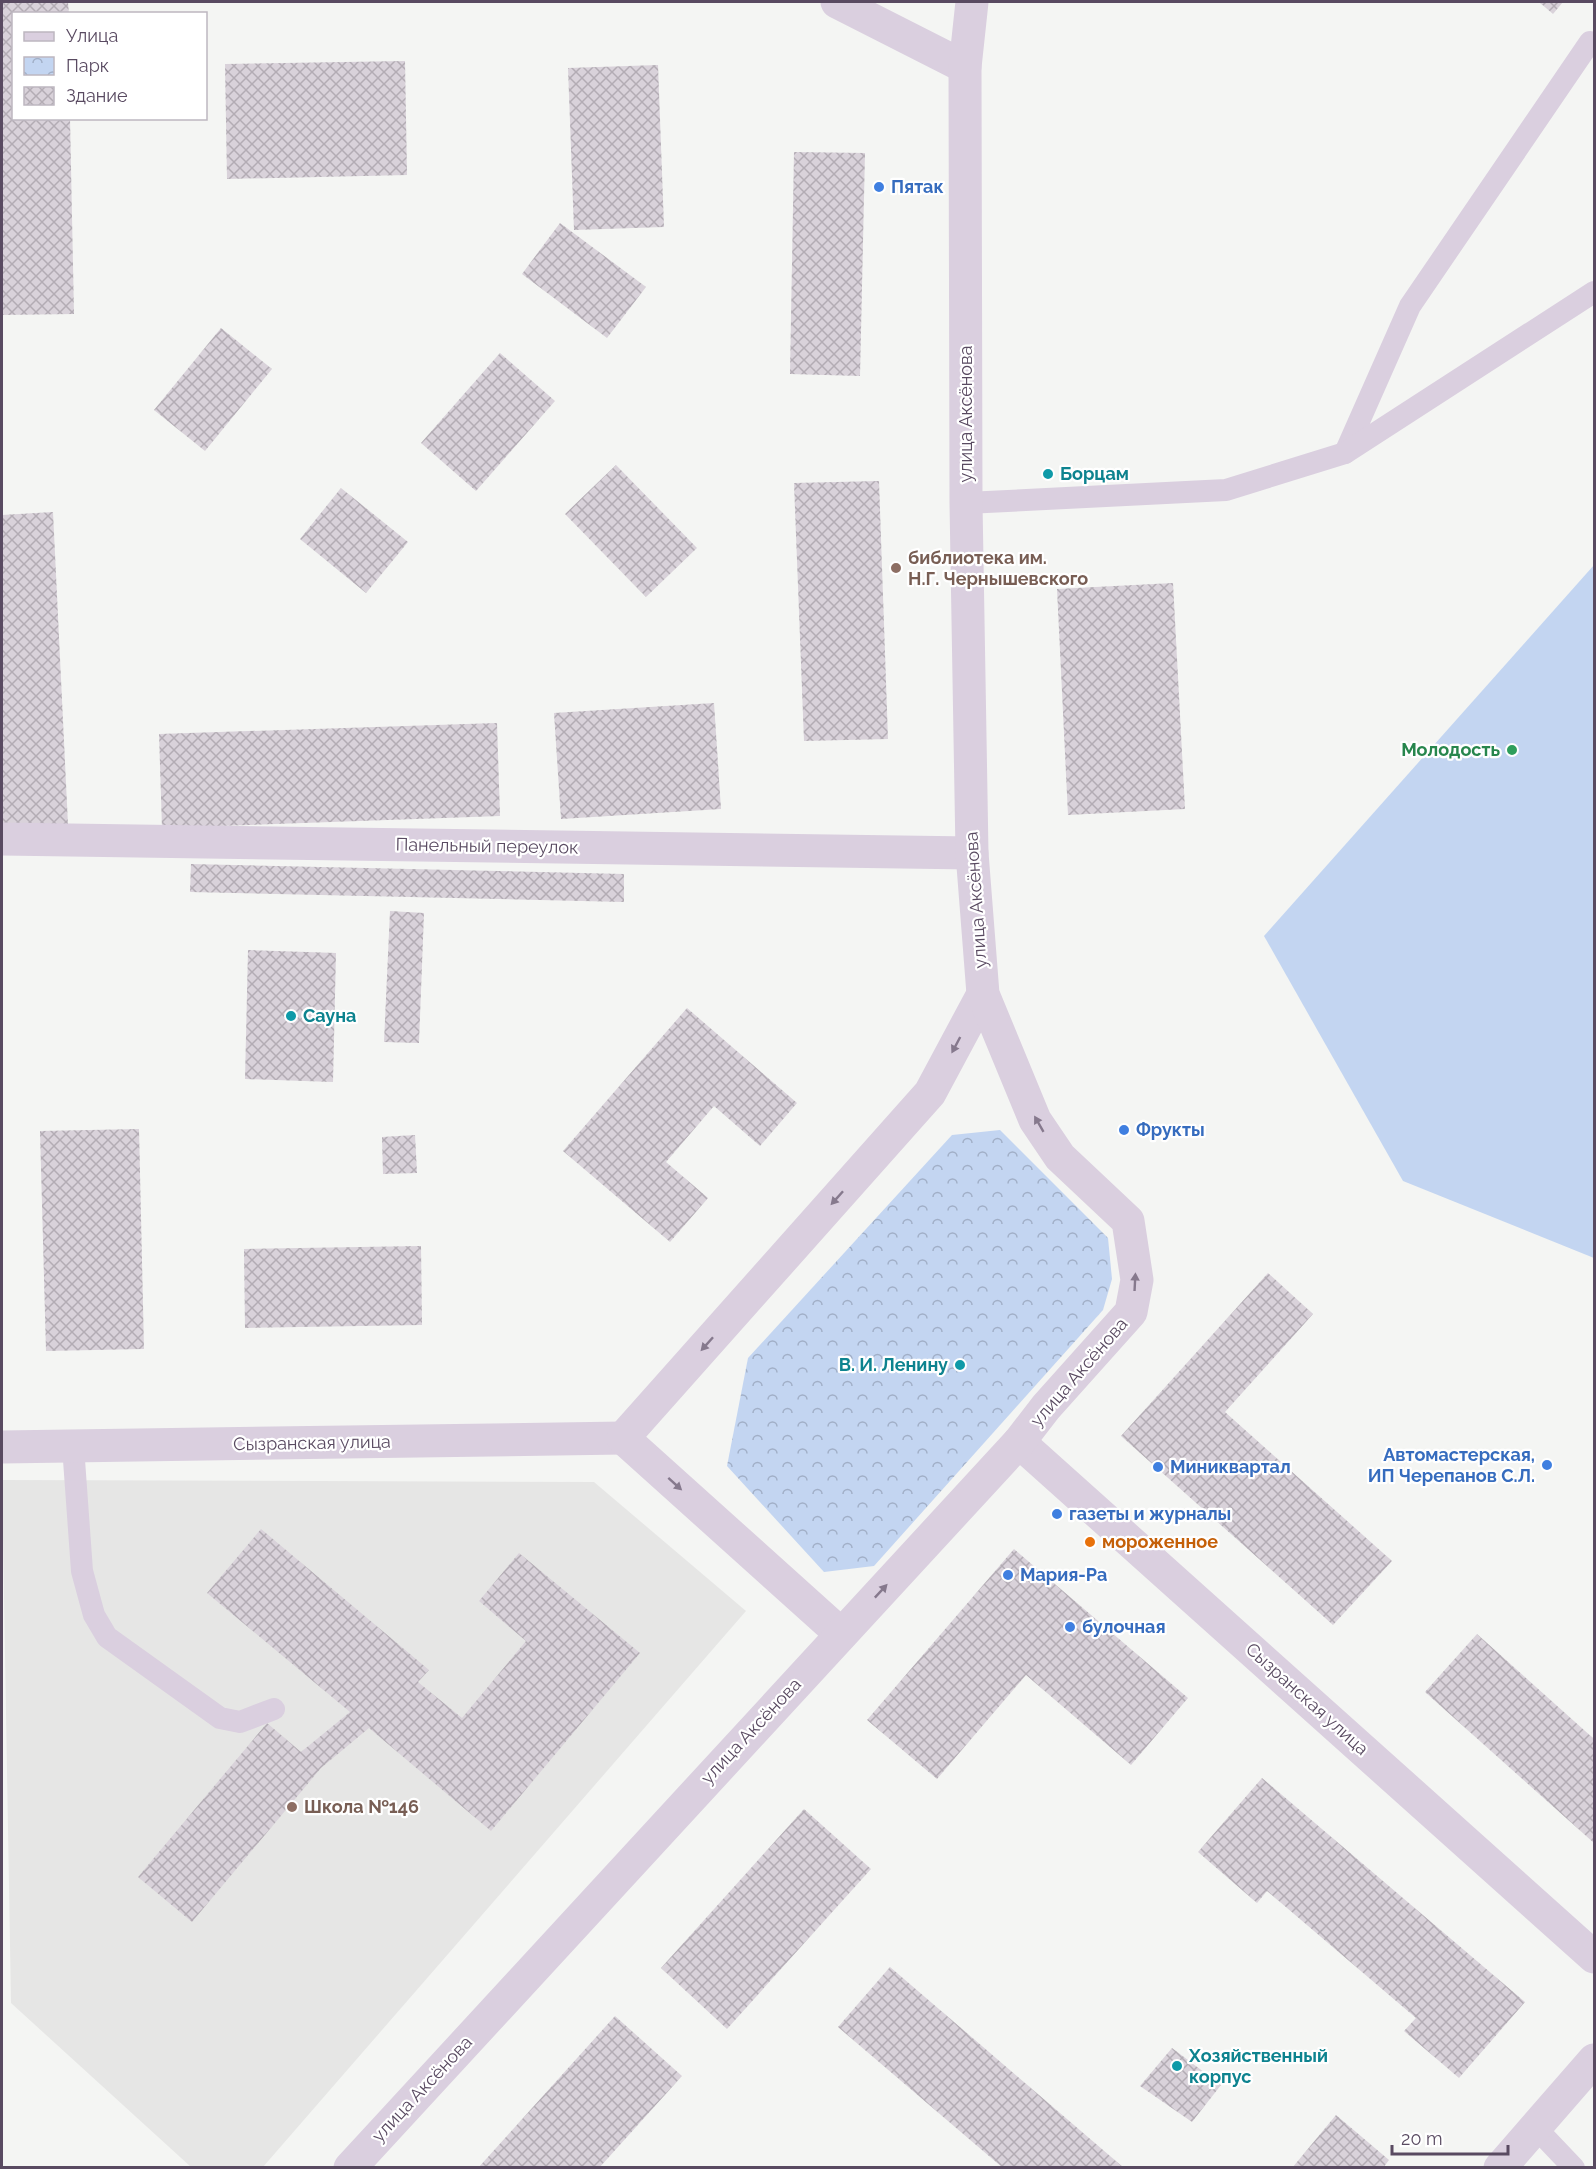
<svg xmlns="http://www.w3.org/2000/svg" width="1596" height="2169" font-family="Raleway,sans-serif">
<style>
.education{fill:#e6e6e5}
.grass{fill:#c3d5f1}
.park{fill:url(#park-crowns)}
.building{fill:url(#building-cross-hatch)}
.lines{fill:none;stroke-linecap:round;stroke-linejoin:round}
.service{stroke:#dacfdf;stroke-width:22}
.minor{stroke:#dacfdf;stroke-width:33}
.oneway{fill:#86798d}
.shop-dot{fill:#3f7fe0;stroke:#fff;stroke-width:2}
.culture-dot{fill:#0f9aa8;stroke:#fff;stroke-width:2}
.education-dot{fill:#8d6e63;stroke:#fff;stroke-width:2}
.leisure-dot{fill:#2e9e5b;stroke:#fff;stroke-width:2}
.food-dot{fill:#e8710a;stroke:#fff;stroke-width:2}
.labels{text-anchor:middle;stroke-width:4.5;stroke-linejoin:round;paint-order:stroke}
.shop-label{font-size:18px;font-weight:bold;fill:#366cbe;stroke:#fff;text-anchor:start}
.street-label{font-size:18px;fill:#594a61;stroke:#fff}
.culture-label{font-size:18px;font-weight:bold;fill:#0d838f;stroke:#fff;text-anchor:start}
.education-label{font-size:18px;font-weight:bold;fill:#785e54;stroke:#fff;text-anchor:start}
.leisure-label{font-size:18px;font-weight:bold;fill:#27864d;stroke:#fff;text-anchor:end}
.food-label{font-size:18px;font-weight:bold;fill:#c56008;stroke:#fff;text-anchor:start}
</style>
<defs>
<pattern id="park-crowns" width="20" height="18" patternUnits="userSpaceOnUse" patternTransform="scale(1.5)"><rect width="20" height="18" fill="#c3d5f1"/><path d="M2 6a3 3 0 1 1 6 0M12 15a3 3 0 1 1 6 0" fill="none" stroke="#a1afc7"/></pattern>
<pattern id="building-cross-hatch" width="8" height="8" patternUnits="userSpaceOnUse" patternTransform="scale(1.5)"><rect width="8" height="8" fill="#d9d2da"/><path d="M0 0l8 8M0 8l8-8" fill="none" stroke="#b3acb4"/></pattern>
</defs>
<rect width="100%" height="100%" fill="#f4f5f3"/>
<polygon class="education" points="2,1480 594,1482 746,1611 263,2167 191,2167 11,2003"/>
<polygon class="grass" points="1594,565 1594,1258 1403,1181 1264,936"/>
<polygon class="park" points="1000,1130 1108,1238 1112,1279 1103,1310 874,1566 824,1572 727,1466 748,1358 952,1135"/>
<g class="building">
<polygon points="2,2 68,2 69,14 14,14 14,118 70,118 74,314 2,315"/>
<polygon points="1539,2 1563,2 1553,14"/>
<polygon points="405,61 407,175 227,179 225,64"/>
<polygon points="658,65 664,227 574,230 568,68"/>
<polygon points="794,152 865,153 860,376 790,374"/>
<polygon points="560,223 646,287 607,338 522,274"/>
<polygon points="221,328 272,369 205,451 154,410"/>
<polygon points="500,353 555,401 476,491 421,443"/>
<polygon points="616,465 697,548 646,597 565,514"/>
<polygon points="879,481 888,739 804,741 794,483"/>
<polygon points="341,488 408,542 366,593 300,539"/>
<polygon points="53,512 68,825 2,828 2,515"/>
<polygon points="1173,583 1185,809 1068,815 1057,589"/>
<polygon points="714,703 721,809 561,819 554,713"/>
<polygon points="497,723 500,816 162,828 159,734"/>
<polygon points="191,864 624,874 624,902 190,892"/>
<polygon points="390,911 424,913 419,1043 384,1042"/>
<polygon points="248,950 336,953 333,1082 245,1079"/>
<polygon points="687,1008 797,1103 760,1146 714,1106 666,1162 708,1198 670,1242 563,1151"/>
<polygon points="139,1129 144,1349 46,1351 40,1131"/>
<polygon points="415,1135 417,1173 383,1174 382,1137"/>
<polygon points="421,1246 422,1325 245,1328 244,1249"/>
<polygon points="1268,1273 1313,1314 1225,1412 1392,1561 1333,1625 1121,1436"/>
<polygon points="261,1529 429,1670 418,1682 462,1718 526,1641 479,1601 519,1553 640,1653 491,1831 369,1728 321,1768 192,1922 138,1877 267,1723 301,1752 350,1712 207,1593"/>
<polygon points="1014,1549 1188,1698 1131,1765 1026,1675 937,1779 867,1720"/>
<polygon points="1477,1634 1594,1739 1594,1843 1425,1692"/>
<polygon points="1262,1778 1525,2002 1459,2078 1404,2031 1416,2018 1267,1891 1257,1903 1198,1852"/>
<polygon points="804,1809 871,1869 727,2029 661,1968"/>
<polygon points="890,1967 1124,2168 1003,2168 838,2027"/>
<polygon points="615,2016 682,2076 599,2168 478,2168"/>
<polygon points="1172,2048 1221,2085 1192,2122 1140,2086"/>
<polygon points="1336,2115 1389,2160 1383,2168 1292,2168"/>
</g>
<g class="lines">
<g class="service">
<polyline points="1345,453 1410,306 1590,42"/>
<polyline points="966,503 1226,490 1345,453 1594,292"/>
<polyline points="73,1446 82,1571 94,1615 107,1637 220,1718 240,1722 274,1709"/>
<polyline points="1535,2127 1574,2168"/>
</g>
<g class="minor">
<polyline points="837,2 965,67"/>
<polyline points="2,839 972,853"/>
<polyline points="1019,1442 1594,1957"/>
<polyline points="2,1447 623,1438"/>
<polyline points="841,1634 623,1438 930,1093 983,994"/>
<polyline points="350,2168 1019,1442 1046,1407 1131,1312 1137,1280 1128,1221 1060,1157 1035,1120 983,994 972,853 966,503 965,67 972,2"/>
<polyline points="1500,2168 1594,2060"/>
</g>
</g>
<defs><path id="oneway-solid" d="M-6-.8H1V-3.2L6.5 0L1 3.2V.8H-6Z" transform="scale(1.5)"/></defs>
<g class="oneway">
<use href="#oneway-solid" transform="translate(956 1045) rotate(118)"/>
<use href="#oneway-solid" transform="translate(1039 1124) rotate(-120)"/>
<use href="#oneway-solid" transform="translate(837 1198) rotate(132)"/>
<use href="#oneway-solid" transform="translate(1135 1282) rotate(-87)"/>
<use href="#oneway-solid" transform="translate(707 1344) rotate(132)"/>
<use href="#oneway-solid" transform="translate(675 1484) rotate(42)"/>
<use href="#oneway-solid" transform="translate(881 1591) rotate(-47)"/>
</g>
<g class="shop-dot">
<circle cx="879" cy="187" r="6"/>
<circle cx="1124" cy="1130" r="6"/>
<circle cx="1547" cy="1465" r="6"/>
<circle cx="1158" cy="1467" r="6"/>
<circle cx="1057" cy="1514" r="6"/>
<circle cx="1008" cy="1575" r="6"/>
<circle cx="1070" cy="1627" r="6"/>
</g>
<g class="culture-dot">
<circle cx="1048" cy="474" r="6"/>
<circle cx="291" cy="1016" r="6"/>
<circle cx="960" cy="1365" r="6"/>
<circle cx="1177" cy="2066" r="6"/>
</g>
<g class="education-dot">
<circle cx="896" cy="568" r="6"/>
<circle cx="292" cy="1807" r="6"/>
</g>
<circle class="leisure-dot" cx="1512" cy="750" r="6"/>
<circle class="food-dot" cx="1090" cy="1542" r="6"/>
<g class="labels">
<g class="shop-label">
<text x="891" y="193">Пятак</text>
<text x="1136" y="1136">Фрукты</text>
<text x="1535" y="1461" text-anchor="end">Автомастерская,<tspan x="1535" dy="21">ИП Черепанов С.Л.</tspan></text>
<text x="1170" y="1473">Миниквартал</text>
<text x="1069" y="1520">газеты и журналы</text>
<text x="1020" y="1581">Мария-Ра</text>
<text x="1082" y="1633">булочная</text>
</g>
<g class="street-label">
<text transform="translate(966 414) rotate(-90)" y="6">улица Аксёнова</text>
<text transform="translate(487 846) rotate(1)" y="6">Панельный переулок</text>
<text transform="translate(976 900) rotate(-94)" y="6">улица Аксёнова</text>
<text transform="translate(1079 1372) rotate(-49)" y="6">улица Аксёнова</text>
<text transform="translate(312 1443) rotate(-1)" y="6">Сызранская улица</text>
<text transform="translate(1307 1699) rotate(42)" y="6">Сызранская улица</text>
<text transform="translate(751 1731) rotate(-47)" y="6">улица Аксёнова</text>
<text transform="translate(422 2089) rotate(-47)" y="6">улица Аксёнова</text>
</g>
<g class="culture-label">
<text x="1060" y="480">Борцам</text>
<text x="303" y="1022">Сауна</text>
<text x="948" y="1371" text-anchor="end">В. И. Ленину</text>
<text x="1189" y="2062">Хозяйственный<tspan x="1189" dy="21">корпус</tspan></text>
</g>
<g class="education-label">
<text x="908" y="564">библиотека им.<tspan x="908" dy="21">Н.Г. Чернышевского</tspan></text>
<text x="304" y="1813">Школа №146</text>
</g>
<g class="leisure-label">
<text x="1500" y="756">Молодость</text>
</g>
<g class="food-label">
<text x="1102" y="1548">мороженное</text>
</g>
</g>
<rect width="1596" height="2169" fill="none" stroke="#594a61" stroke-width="6"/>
<rect x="12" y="12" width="195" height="108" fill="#ffffff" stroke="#bdb7c0" stroke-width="1.5"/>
<rect x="24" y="32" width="30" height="9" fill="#dacfdf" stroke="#bdb7c0" stroke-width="1.5"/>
<text x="66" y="42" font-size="18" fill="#594a61">Улица</text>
<rect x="24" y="57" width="30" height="18" fill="url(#park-crowns)" stroke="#bdb7c0" stroke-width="1.5"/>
<text x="66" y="72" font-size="18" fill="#594a61">Парк</text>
<rect x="24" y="87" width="30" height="18" fill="url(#building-cross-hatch)" stroke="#bdb7c0" stroke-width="1.5"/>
<text x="66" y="102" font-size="18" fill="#594a61">Здание</text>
<path d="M1392 2145v9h116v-9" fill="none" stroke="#594a61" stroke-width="3"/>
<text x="1401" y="2145" font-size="18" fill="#594a61" stroke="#ffffff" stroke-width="4.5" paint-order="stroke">20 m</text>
</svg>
